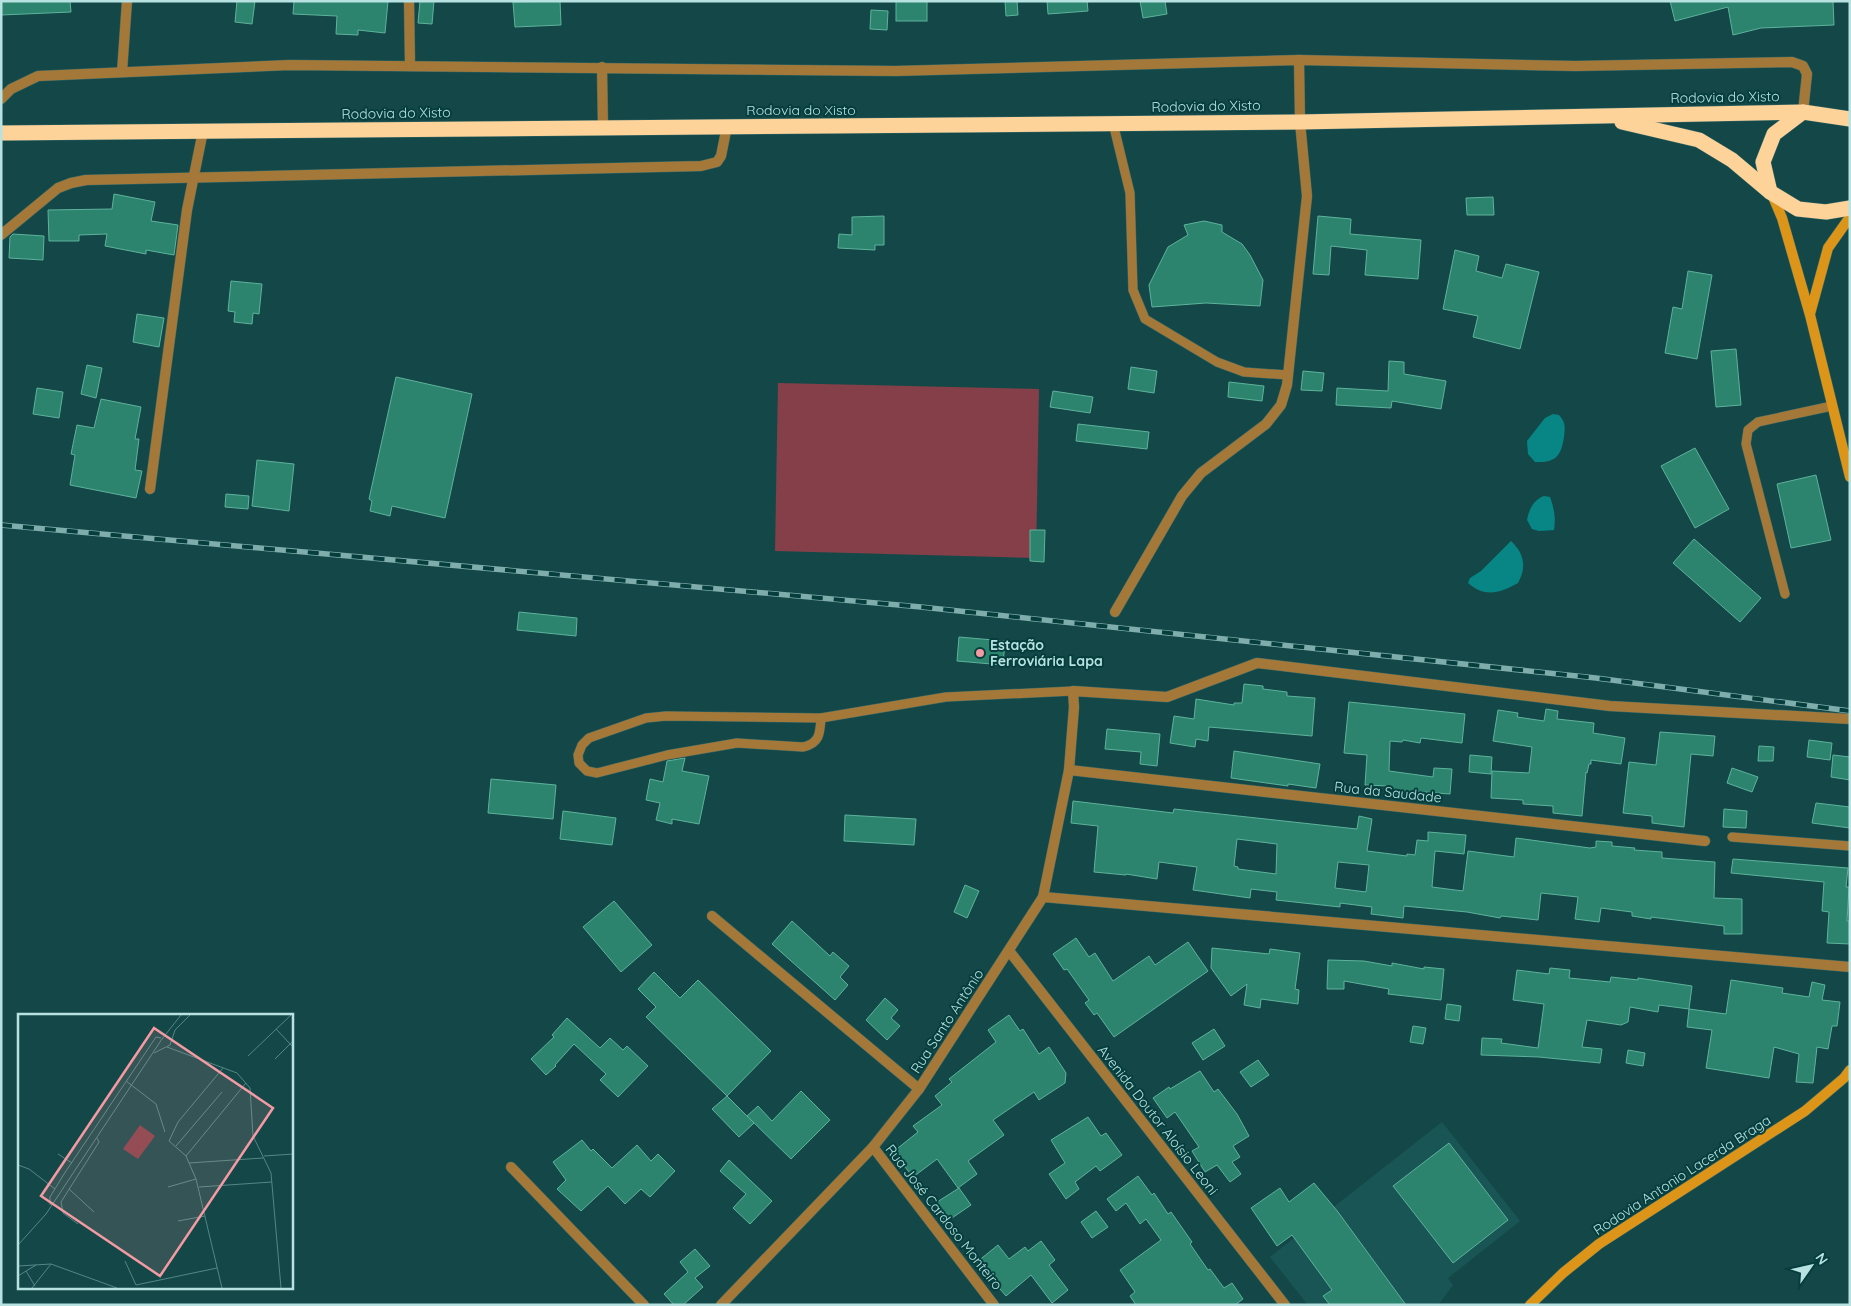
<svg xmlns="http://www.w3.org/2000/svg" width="1851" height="1306" font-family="Quicksand,sans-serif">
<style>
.built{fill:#195554}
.green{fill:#843f48}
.water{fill:#078685}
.building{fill:#2c846f;stroke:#5eb29b;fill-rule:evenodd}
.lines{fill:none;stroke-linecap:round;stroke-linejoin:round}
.lane-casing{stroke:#356767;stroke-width:10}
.street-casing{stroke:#356767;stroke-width:11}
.secondary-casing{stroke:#356767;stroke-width:11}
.highway-casing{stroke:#356767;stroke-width:16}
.lane{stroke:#a47838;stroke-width:9}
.street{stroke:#a47838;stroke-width:10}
.secondary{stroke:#dc9518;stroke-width:10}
.highway{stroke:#fed39a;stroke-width:15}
.rail-casing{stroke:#7fadac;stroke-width:5.5}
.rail{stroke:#053e3d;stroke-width:4;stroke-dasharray:11;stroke-linecap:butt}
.poi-dot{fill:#f49aa3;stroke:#053e3d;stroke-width:2}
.labels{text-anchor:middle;stroke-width:4;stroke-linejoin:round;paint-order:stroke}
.street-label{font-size:14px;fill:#b7e2e1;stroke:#053e3d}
.poi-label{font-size:14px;font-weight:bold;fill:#b7e2e1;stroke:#053e3d;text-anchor:start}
.inset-road{fill:none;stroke:#558685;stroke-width:1}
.view{fill:#f49aa3;fill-opacity:0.15;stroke:#f49aa3;stroke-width:2.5}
.inset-edge{fill:none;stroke:#b7e2e1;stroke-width:2.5}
</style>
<rect width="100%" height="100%" fill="#144848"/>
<polygon class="built" points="1442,1122 1520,1221 1448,1278 1453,1285 1438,1305 1308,1305 1270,1257"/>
<polygon class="green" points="778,383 1039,389 1036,558 775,551"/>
<g class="water">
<path d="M1553,414L1559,415C1566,423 1565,427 1564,437C1561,456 1556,463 1535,462L1528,454L1527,441L1545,418Z"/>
<path d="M1544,496L1550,497C1554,508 1556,518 1554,530L1539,531L1532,529L1527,520C1529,510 1533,500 1544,496Z"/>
<path d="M1511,541C1524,553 1527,567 1518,583C1500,593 1485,598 1468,583L1470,578L1481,571Z"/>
</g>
<g class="building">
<polygon points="1,1 70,1 71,12 1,15"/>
<polygon points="237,1 255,1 252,24 235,22"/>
<polygon points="294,1 388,1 385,33 358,30 358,35 336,34 337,16 293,14"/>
<polygon points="420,1 434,1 432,24 418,23"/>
<polygon points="560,1 561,25 515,27 513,2"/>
<rect x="896" y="1" width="31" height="20"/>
<polygon points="1005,1 1017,1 1018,15 1006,16"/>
<polygon points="1047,1 1087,1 1088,11 1048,14"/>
<polygon points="1140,1 1165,1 1167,14 1143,18"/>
<polygon points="1670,1 1833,1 1834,25 1761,28 1733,35 1728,7 1675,21"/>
<polygon points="871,10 888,11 887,30 870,29"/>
<polygon points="114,194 155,202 151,221 178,225 174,255 146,250 146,254 105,246 107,234 79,235 79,241 49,241 48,210 112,209"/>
<polygon points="1493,197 1494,215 1467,215 1466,198"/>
<polygon points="884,216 884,245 875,245 875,250 838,248 839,234 852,235 852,217"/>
<polygon points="1318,216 1351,219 1350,234 1421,240 1418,279 1365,275 1367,250 1331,246 1329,275 1313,274"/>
<polygon points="1204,221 1222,225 1222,232 1242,244 1250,255 1263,280 1260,306 1206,303 1152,307 1149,285 1168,247 1188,235 1184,225"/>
<polygon points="13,234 44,236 43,260 9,258 10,237"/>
<polygon points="1455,250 1479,256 1476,271 1502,278 1506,264 1539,272 1520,349 1473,337 1478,316 1443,309"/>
<polygon points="1688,271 1712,275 1697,359 1665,353 1673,307 1682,309"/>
<polygon points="231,281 262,284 259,314 253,313 252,324 234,322 235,312 228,311"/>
<polygon points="137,314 164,318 159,347 133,342"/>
<polygon points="1736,349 1741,405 1716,407 1711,351"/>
<polygon points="1389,361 1404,362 1404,374 1446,381 1441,409 1392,401 1391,408 1336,405 1337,388 1388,391"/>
<polygon points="87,365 102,368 96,398 81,394"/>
<polygon points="1131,367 1157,371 1154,393 1128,389"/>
<polygon points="1303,371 1324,373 1322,391 1301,390"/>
<polygon points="396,377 472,394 445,518 392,506 390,516 370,511 372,501 369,499"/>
<polygon points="1229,382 1264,386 1262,401 1228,397"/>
<polygon points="37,388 63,392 59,418 33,414"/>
<polygon points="1053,391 1093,397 1090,413 1050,407"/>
<polygon points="101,399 141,407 135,439 139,439 135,470 142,471 136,498 70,485 75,455 71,454 77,425 94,428"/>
<polygon points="1078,424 1149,432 1147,449 1076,441"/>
<polygon points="1695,448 1729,509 1695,528 1661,466"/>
<polygon points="257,460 294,464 289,511 252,506"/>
<polygon points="1816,475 1831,540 1791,548 1777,484"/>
<polygon points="226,494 249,496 248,509 225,507"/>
<polygon points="1030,530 1045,530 1044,562 1030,561"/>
<polygon points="1694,539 1761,598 1740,622 1673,563"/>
<polygon points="519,612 577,618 576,636 517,630"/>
<polygon points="959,637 1005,641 1003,665 957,661"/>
<polygon points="1244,684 1263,686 1263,689 1287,692 1287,696 1315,698 1312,736 1209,727 1208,741 1196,739 1195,747 1170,743 1174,716 1194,719 1196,699 1234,705 1234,703 1242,703"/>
<polygon points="1349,702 1465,714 1462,743 1421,738 1420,743 1403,740 1402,742 1390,741 1389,771 1433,777 1434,768 1452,769 1450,794 1412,791 1411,796 1388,793 1389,786 1365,785 1367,755 1344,753"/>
<polygon points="1546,709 1558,711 1557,719 1594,723 1593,733 1625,738 1621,764 1591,760 1591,764 1589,764 1587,773 1586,772 1582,816 1553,813 1553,806 1523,804 1523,800 1491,798 1492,771 1529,773 1532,747 1493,741 1498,710 1518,713 1517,717 1544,721"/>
<polygon points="1107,729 1160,734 1157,766 1140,764 1141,752 1105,749"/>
<polygon points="1660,732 1715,736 1713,756 1691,754 1684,827 1652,823 1652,816 1623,813 1629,762 1656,765"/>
<polygon points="1809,740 1832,743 1830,760 1807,757"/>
<polygon points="1759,746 1774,747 1773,761 1758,761"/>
<polygon points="1234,751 1320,764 1316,788 1288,784 1288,786 1231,778"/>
<polygon points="1470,755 1492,757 1491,774 1469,772"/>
<polygon points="1833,755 1850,757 1850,780 1831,777"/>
<polygon points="685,758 682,771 709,776 699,824 672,819 672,824 656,820 660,803 646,800 650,779 663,782 667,761"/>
<polygon points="1732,768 1758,777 1752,792 1727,783"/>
<polygon points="491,779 556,785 553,819 488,813"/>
<path d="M1073,801L1173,813L1174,809L1357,829L1359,816L1372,819L1367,851L1407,856V854L1415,855L1417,840L1428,841V832L1466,835L1464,854L1435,851L1432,887L1463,891L1468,851L1514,857L1516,838L1590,848L1596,847V841L1612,842V846L1635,848L1634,850L1662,852V858L1715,862L1714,898L1742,899V934H1724V926L1651,917V919L1632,916V912L1601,908L1599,922L1575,919L1578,897L1541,893L1538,920L1501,916L1500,918L1467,912L1404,906L1403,918L1371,914L1372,907L1340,903V907L1276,900L1277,892L1251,889L1250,898L1193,890L1197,867L1159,862L1157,879L1126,874V875L1094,872L1098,826L1071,823ZM1237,839L1277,844L1276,874L1238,869V867L1234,866ZM1338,862L1369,865L1366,892L1335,888Z"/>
<polygon points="1816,803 1850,807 1850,828 1812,823"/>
<polygon points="1724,809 1747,811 1746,828 1723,827"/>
<polygon points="563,811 616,818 612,845 560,839"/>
<polygon points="845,815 916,819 914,845 844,841"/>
<polygon points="1733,859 1848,868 1846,887 1849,887 1847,921 1850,921 1850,944 1827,943 1829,912 1822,911 1824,882 1731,873"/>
<polygon points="965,885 979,891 967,918 954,912"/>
<polygon points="614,901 652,945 621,972 583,927"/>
<polygon points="792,921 830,956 833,952 849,966 840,977 848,985 835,1000 772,944"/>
<polygon points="1076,938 1089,957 1095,953 1113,981 1149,956 1155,965 1188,942 1208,971 1114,1037 1097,1013 1094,1015 1085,1003 1089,1000 1067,969 1064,970 1053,954"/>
<polygon points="1212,948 1269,954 1270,949 1300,953 1295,989 1299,990 1298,1004 1261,999 1260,1008 1244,1005 1247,984 1231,996 1211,968"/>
<polygon points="1328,960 1364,961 1392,966 1392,963 1424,969 1424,967 1444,969 1441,1000 1388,994 1389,989 1344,981 1344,989 1327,989"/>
<polygon points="1550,968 1570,970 1569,978 1610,982 1611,977 1638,980 1638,978 1692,986 1689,1009 1659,1005 1658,1012 1630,1007 1628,1022 1621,1025 1587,1020 1582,1047 1602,1049 1600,1063 1539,1057 1481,1055 1482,1038 1502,1039 1501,1043 1538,1048 1544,1004 1513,1000 1517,970 1549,974"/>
<polygon points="654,972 680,998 698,980 771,1051 727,1096 646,1017 656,1007 638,989"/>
<polygon points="1731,980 1783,988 1782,993 1809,997 1812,982 1825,985 1822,1000 1840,1002 1837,1026 1832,1026 1828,1049 1817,1047 1813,1083 1796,1082 1799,1054 1774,1047 1769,1078 1706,1068 1712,1030 1687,1027 1689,1009 1726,1014"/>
<polygon points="885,998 898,1010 891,1018 900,1026 887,1040 866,1020"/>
<polygon points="1447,1004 1461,1006 1459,1021 1445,1019"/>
<polygon points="1009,1015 1020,1031 1023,1029 1039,1054 1049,1047 1066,1073 1065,1083 1039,1100 1034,1092 993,1120 1004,1135 968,1161 977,1174 958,1188 937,1159 913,1177 893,1152 918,1132 913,1126 942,1105 935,1096 952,1082 949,1079 996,1042 988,1030"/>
<polygon points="567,1018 600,1048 610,1038 623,1050 627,1046 648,1066 618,1097 600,1080 606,1074 574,1044 555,1065 556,1066 546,1075 531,1059 554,1037 552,1035"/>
<polygon points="1413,1026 1426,1028 1423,1044 1410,1042"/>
<polygon points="1214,1029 1225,1046 1203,1060 1192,1043"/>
<polygon points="1628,1050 1645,1053 1643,1066 1626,1063"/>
<polygon points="1258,1060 1269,1075 1251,1087 1240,1072"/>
<polygon points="1200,1071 1214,1092 1218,1089 1237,1114 1249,1136 1233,1146 1240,1157 1232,1162 1241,1174 1230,1182 1217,1165 1205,1172 1192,1151 1199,1147 1175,1112 1167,1118 1153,1098 1169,1087 1170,1089"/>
<polygon points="801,1091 830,1120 791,1159 747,1116 758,1106 772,1121"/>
<polygon points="727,1096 754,1123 739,1137 712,1109"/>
<polygon points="1088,1117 1101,1136 1106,1133 1122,1155 1100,1171 1096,1166 1075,1182 1079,1189 1066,1199 1049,1174 1065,1163 1051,1140"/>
<polygon points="582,1140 591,1151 593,1149 612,1168 637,1145 651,1161 658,1154 675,1171 650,1197 641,1189 625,1204 608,1186 581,1211 557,1189 566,1180 553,1162"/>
<polygon points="1449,1143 1508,1220 1453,1263 1393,1186"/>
<polygon points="729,1160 772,1201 750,1224 733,1208 746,1194 720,1171"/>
<polygon points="1138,1176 1152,1195 1154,1193 1168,1214 1171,1212 1192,1242 1190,1244 1208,1270 1210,1269 1224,1288 1232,1283 1243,1299 1235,1305 1136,1305 1130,1296 1135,1292 1120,1270 1161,1240 1146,1219 1140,1224 1126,1203 1116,1211 1107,1199"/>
<polygon points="1314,1183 1338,1212 1406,1305 1330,1305 1323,1296 1332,1290 1292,1235 1277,1246 1251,1208 1280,1188 1289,1202"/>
<polygon points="959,1188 971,1205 946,1222 934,1204"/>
<polygon points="1096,1211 1108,1227 1092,1238 1081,1222"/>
<polygon points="1041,1241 1055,1260 1049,1265 1068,1290 1052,1303 1031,1275 1006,1296 977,1262 998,1245 1009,1259 1025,1247 1028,1251"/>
<polygon points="695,1249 710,1266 695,1278 703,1287 683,1305 674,1305 664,1294 688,1272 680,1262"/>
</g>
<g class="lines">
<g class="lane-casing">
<g id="lane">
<polyline points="1113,123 1130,193 1133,290 1145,319 1217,362 1244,372 1288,375"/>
<polyline points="1785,594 1746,444 1748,430 1758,422 1832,406"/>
<path d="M666,716L821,718C820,733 820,743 803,747L737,743L667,755L597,773L587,771L579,763L578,755L582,745L589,738L646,718Z"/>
<polyline points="821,718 946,697 1073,691"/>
<polyline points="1732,837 1850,846"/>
</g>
</g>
<g class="street-casing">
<g id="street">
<polyline points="409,1 410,65"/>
<polyline points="602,67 603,128"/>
<polyline points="122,72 127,1"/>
<polyline points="1,99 11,89 38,76 290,65 895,71 1299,60 1575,66 1792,62 1803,66 1807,74 1803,112"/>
<polyline points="1,235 58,188 71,183 86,180 701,166 717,162 721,156 727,126"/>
<polyline points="150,489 187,210 203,131"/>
<polyline points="1115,612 1182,496 1201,473 1266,424 1281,405 1287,385 1307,196 1300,122 1299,60"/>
<polyline points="1069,770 1705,841"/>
<polyline points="1043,897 1850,967"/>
<polyline points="712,916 919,1089"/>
<polyline points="1010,952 1285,1305"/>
<polyline points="873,1147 994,1305"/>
<polyline points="511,1167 644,1305"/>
<polyline points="721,1305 873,1147 919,1089 1043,897 1069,770 1074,707 1073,691 1167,697 1257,663 1610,706 1850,719"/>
</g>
</g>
<g class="secondary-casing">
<g id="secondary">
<polyline points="1771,192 1782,218 1810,315 1850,477"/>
<polyline points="1810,314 1828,248 1850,217"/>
<polyline points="1530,1305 1563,1273 1599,1244 1805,1111 1844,1078 1850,1070"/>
</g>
</g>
<g class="highway-casing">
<g id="highway">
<polyline points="1622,122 1699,140 1732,160 1770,192 1798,209 1826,212 1850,208"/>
<polyline points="1,133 1300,122 1803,112 1850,119"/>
<polyline points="1770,192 1763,162 1774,134 1803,112"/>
</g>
</g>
<use href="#lane" class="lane"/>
<use href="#street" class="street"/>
<use href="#secondary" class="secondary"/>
<use href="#highway" class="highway"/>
<g class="rail-casing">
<polyline id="rail" points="1,525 921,607 1596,678 1850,711"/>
</g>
<use href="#rail" class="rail"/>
</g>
<circle class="poi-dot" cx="980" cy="653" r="5"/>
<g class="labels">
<g class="street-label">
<text transform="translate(1725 97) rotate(-1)" y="5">Rodovia do Xisto</text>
<text transform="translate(1206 106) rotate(-1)" y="5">Rodovia do Xisto</text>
<text x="801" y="115">Rodovia do Xisto</text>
<text transform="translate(396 113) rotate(-1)" y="5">Rodovia do Xisto</text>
<text transform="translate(1388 792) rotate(6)" y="5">Rua da Saudade</text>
<text transform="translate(947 1021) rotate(-57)" y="5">Rua Santo Antônio</text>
<text transform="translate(1158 1120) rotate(52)" y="5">Avenida Doutor Aloísio Leoni</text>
<text transform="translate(1682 1175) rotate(-33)" y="5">Rodovia Antonio Lacerda Braga</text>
<text transform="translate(944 1217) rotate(52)" y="5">Rua José Cardoso Monteiro</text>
</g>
<g class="poi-label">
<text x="990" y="650">Estação<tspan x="990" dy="16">Ferroviária Lapa</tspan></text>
</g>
</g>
<g transform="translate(18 1014)">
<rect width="275" height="275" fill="#144848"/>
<path d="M122,111L137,122L120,145L105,135Z" fill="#843f48"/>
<path class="inset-road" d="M258,15L275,33M149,33L219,59L232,74L235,122L253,159L263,274M136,39L152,31L157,16L172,1M230,42L273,1M257,45L275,27M108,67L138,90L147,118M158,132L204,78M40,140L54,149M168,142L228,69M246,142L275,140M171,149L245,144M0,151L11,155L37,175M150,173L178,165M181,173L254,168M51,175L76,198M32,191V183L46,160L138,23L143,24M160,207L187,202M60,210L45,199L43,188L81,128L79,124M0,231L28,200L144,25L163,1M107,247L118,271L199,254M0,252L33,250L99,274M8,257L17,272M0,262L18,251M14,274L33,250M204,274L178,165L168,142L151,127L160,108L205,54"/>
<path class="view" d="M136,14L255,94L142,262L23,182Z"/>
<rect width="275" height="275" class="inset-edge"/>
</g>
<rect width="1851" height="1306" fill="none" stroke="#b7e2e1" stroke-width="5"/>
<g transform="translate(1811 1266) rotate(56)" stroke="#053e3d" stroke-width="4" paint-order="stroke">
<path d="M0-4L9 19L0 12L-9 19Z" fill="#b7e2e1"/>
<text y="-8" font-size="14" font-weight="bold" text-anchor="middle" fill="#b7e2e1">N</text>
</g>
</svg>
